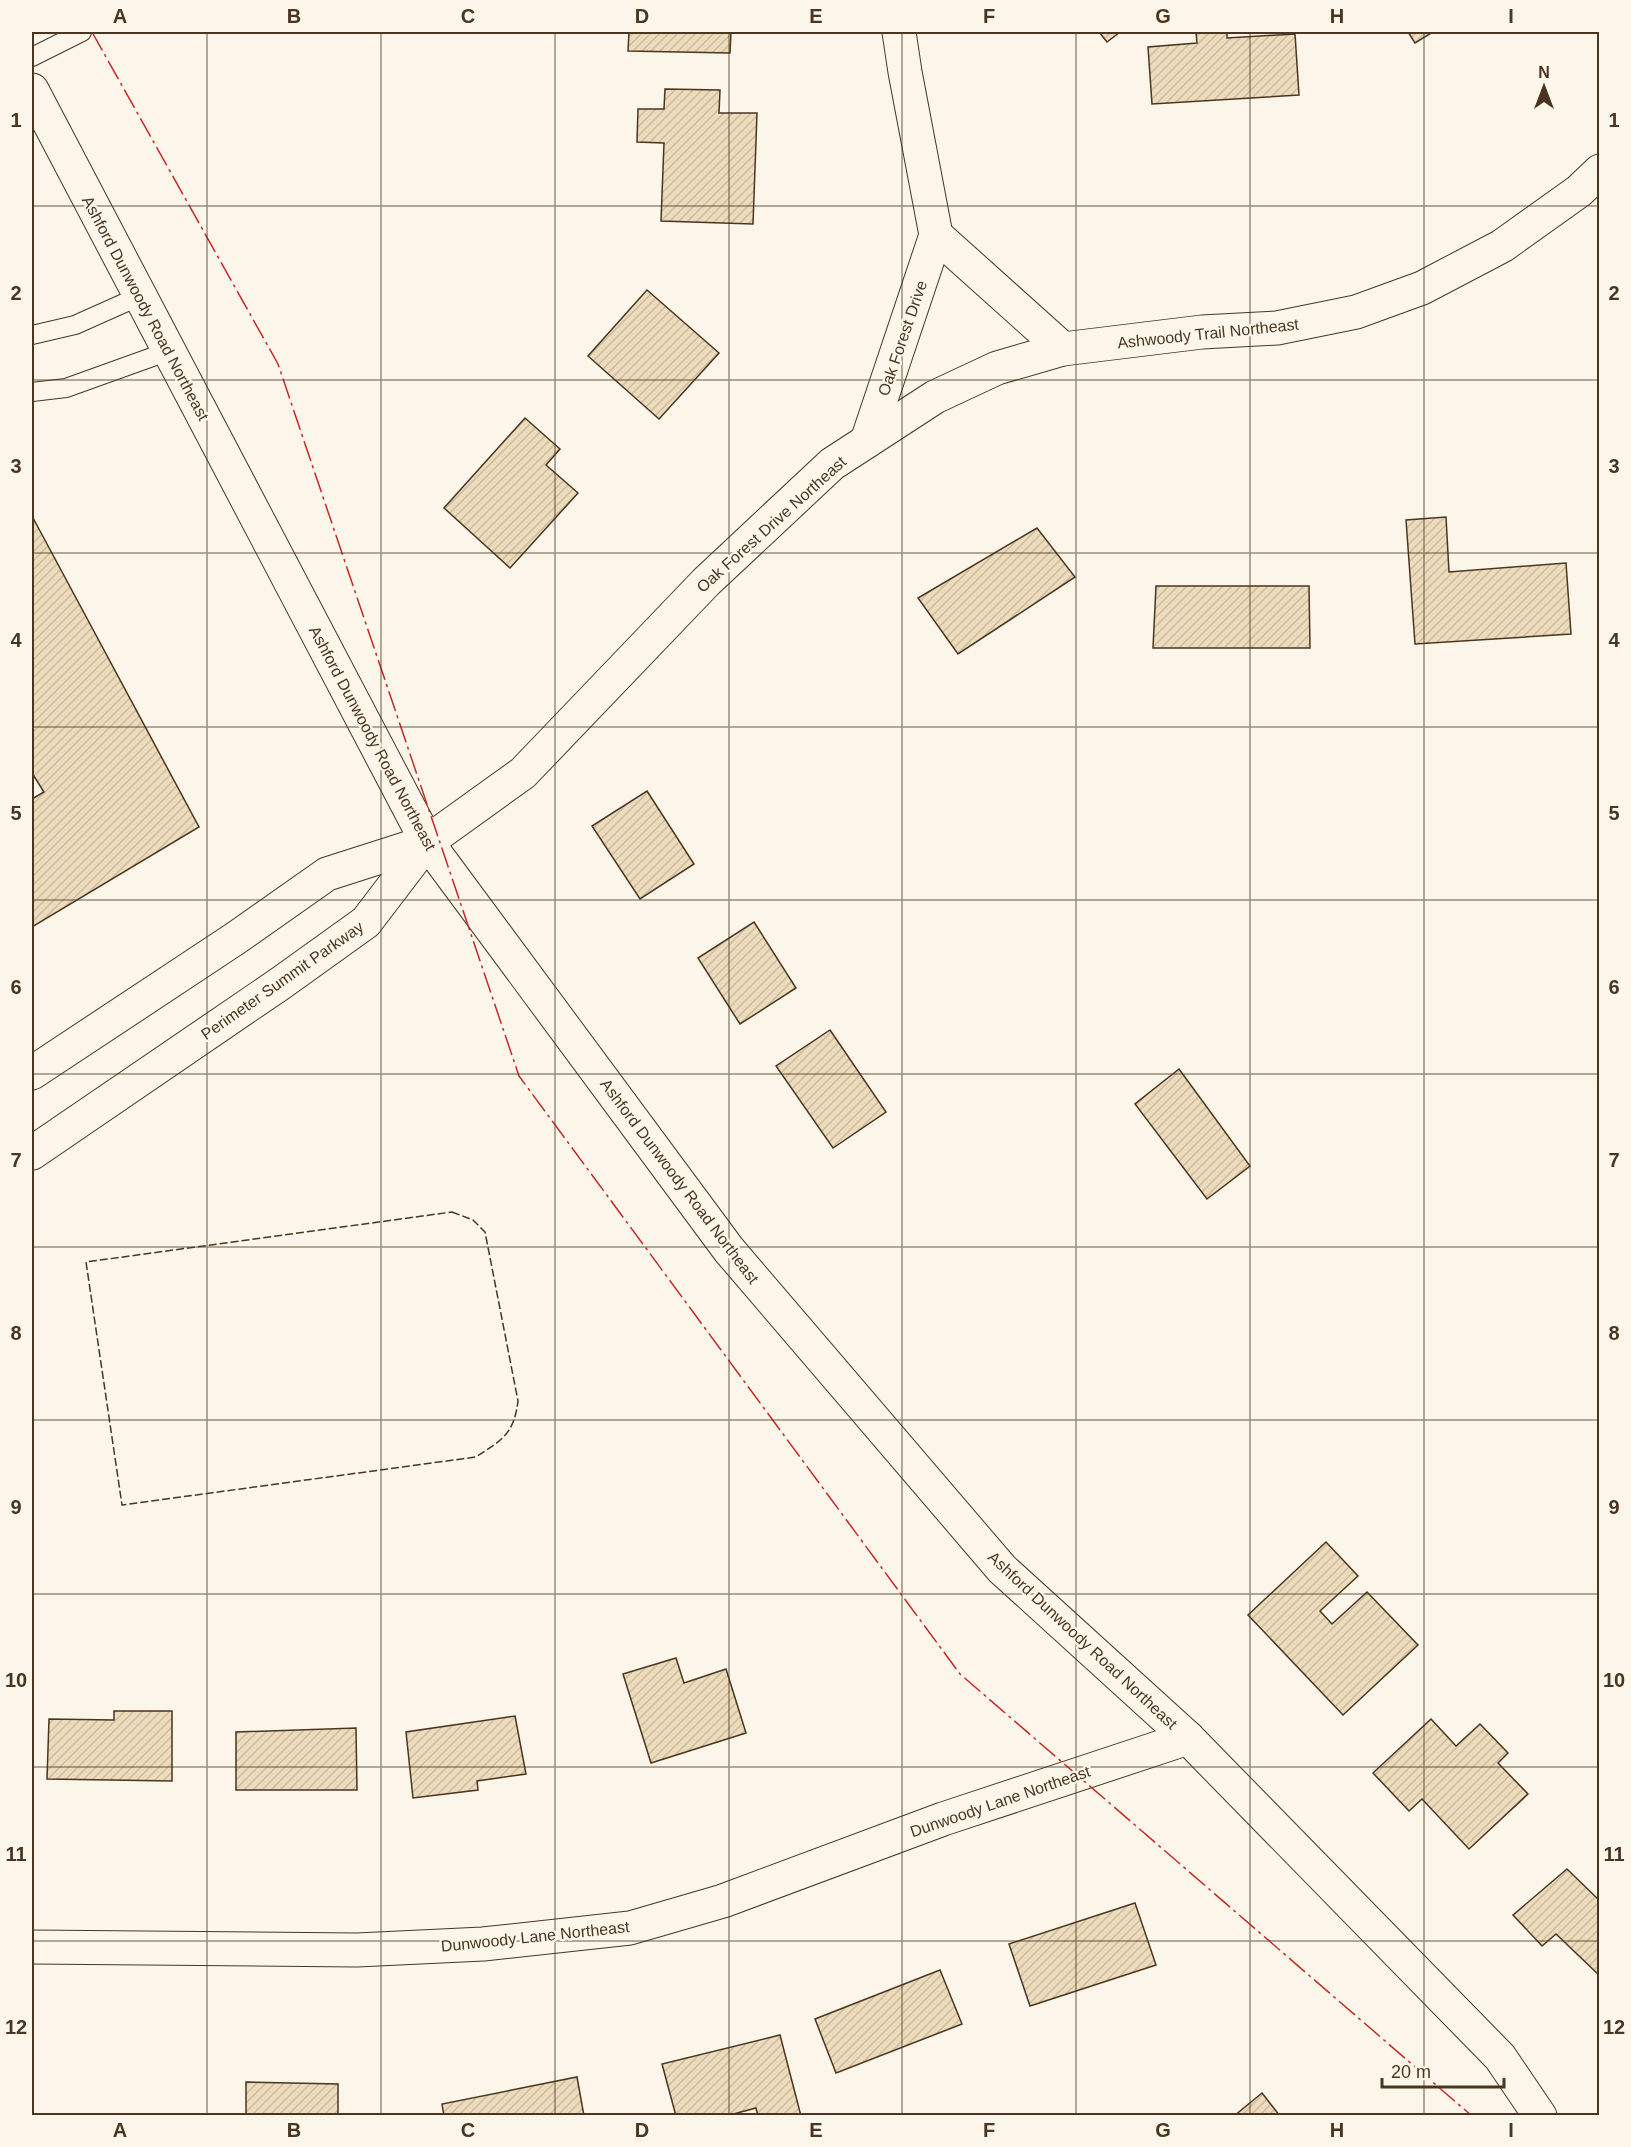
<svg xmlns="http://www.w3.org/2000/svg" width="1631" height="2147" font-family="Arial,sans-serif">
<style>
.building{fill:url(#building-hatch);stroke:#4a3520;stroke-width:1.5}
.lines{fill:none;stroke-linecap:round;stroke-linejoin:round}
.service-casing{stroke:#4a3520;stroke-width:20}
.minor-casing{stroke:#4a3520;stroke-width:35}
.secondary-casing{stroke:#4a3520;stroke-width:35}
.service{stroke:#fbf6e9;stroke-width:18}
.minor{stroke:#fbf6e9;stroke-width:33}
.secondary{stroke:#fbf6e9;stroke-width:33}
.fence{stroke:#4a3520;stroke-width:1.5;stroke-dasharray:8 3;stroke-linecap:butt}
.power{stroke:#c62828;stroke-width:1.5;stroke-dasharray:21 4.5 3 4.5;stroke-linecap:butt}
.grid{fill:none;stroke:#4a3520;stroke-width:1.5;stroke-opacity:0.55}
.labels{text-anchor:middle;stroke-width:4.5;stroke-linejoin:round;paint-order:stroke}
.street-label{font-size:16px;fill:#4a3520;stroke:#fbf6e9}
.neatline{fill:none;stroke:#4a3520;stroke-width:2}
.grid-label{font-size:20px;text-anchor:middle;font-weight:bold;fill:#4a3520}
</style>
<defs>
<pattern id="building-hatch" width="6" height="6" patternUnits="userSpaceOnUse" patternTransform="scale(1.5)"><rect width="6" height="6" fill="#ecdcbc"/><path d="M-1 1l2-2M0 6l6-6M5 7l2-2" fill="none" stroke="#ccbda1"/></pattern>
</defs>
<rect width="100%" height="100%" fill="#fbf6e9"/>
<g class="building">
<polygon points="629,32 731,32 730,53 628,51"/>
<polygon points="1099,32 1120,32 1107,42"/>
<polygon points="1196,32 1227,32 1227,38 1295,34 1299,95 1152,104 1148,47 1197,43"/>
<polygon points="1408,32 1433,32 1415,43"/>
<polygon points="665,89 720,90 719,113 757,113 753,224 661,221 664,143 637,142 638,109 664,109"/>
<polygon points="647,290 719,353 659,419 588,356"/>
<polygon points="525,418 560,449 546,465 578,493 510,568 444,508"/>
<polygon points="32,516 199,827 32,927 32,799 44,792 32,773"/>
<polygon points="1446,517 1449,572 1566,563 1571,634 1415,644 1406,520"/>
<polygon points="1037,528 1075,577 958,654 918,598"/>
<polygon points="1156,586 1309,586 1310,648 1153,648"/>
<polygon points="647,791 694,864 640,899 592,826"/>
<polygon points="754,922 796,988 740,1024 698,958"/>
<polygon points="830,1030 886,1112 833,1148 776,1066"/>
<polygon points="1179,1069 1250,1166 1207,1199 1135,1104"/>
<polygon points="1326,1542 1358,1576 1320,1611 1332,1624 1367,1592 1418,1645 1343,1715 1248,1615"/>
<polygon points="676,1658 684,1683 726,1669 746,1733 651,1763 623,1674"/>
<polygon points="114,1711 172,1711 172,1781 47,1779 49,1719 114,1720"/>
<polygon points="515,1716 526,1774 477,1781 478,1790 413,1798 406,1732"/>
<polygon points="1431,1719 1456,1746 1480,1724 1508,1753 1498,1763 1528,1794 1469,1849 1422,1799 1409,1811 1373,1773"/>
<polygon points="356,1728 357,1790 236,1790 236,1732"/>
<polygon points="1567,1869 1600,1901 1600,1976 1556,1934 1542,1946 1513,1915"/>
<polygon points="1135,1903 1156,1965 1030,2006 1009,1944"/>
<polygon points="940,1970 962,2024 836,2073 815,2019"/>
<polygon points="780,2035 801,2116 758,2116 756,2108 726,2116 676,2116 662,2064"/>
<polygon points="577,2077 584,2116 444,2116 442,2104"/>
<polygon points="246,2082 338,2084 338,2116 246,2116"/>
<polygon points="1262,2093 1280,2116 1234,2116"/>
</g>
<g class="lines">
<g class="service-casing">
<g id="service">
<polyline points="32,57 82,32"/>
<polyline points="32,335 75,325 140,296"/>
<polyline points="32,392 66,388 169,351"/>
</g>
</g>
<g class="minor-casing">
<g id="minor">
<polyline points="899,32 905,72 936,235 1063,349"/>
<polyline points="867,441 936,235"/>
<polyline points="427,842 523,773 706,582 832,464 935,397 997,368 1063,349 1202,332 1277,328 1356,312 1422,288 1502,246 1579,191 1600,171"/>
<polyline points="32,1947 357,1950 483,1944 630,1928 723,1901 943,1819 1188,1738"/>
</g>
</g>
<g class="secondary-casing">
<g id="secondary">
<polyline points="32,90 427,842 729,1250 1002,1569 1188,1738 1500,2057 1540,2116"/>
<polyline points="32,1073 236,938 327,874 427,842"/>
<polyline points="32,1153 281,983 366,922 427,842"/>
</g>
</g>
<use href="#service" class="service"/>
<use href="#minor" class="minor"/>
<use href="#secondary" class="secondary"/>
<path class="fence" d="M452,1212L473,1220L485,1232L518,1401C514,1434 502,1440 476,1457L122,1505L86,1262Z"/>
<polyline class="power" points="92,32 278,364 519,1076 960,1674 1472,2116"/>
</g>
<path class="grid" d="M207,32V2116M381,32V2116M555,32V2116M729,32V2116M902,32V2116M1076,32V2116M1250,32V2116M1424,32V2116M32,206H1600M32,380H1600M32,553H1600M32,727H1600M32,900H1600M32,1074H1600M32,1247H1600M32,1420H1600M32,1594H1600M32,1767H1600M32,1941H1600"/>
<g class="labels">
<g class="street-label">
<text transform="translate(146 308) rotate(62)" y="6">Ashford Dunwoody Road Northeast</text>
<text transform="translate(1208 333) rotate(-6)" y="6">Ashwoody Trail Northeast</text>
<text transform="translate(902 338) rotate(-71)" y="6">Oak Forest Drive</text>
<text transform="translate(771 524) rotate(-42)" y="6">Oak Forest Drive Northeast</text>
<text transform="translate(373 738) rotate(62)" y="6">Ashford Dunwoody Road Northeast</text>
<text transform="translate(282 980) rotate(-35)" y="6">Perimeter Summit Parkway</text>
<text transform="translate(680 1181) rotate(53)" y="6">Ashford Dunwoody Road Northeast</text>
<text transform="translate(1083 1640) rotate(43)" y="6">Ashford Dunwoody Road Northeast</text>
<text transform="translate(1000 1801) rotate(-19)" y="6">Dunwoody Lane Northeast</text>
<text transform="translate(535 1936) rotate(-6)" y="6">Dunwoody Lane Northeast</text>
</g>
</g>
<rect width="1631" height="2147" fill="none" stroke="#fbf6e9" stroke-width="66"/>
<g transform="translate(1544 87)" stroke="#fbf6e9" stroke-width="4.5" paint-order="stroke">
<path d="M0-4.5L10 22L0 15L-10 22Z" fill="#4a3520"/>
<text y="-9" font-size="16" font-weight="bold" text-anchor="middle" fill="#4a3520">N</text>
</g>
<path d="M1382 2078v9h122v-9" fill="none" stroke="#4a3520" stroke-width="3"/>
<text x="1391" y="2078" font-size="18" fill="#4a3520" stroke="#fbf6e9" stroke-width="4.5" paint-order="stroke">20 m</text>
<rect x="33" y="33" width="1565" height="2081" class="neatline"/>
<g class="grid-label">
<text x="120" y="23">A</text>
<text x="294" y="23">B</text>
<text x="468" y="23">C</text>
<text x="642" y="23">D</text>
<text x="816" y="23">E</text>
<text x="989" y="23">F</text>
<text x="1163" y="23">G</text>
<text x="1337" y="23">H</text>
<text x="1511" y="23">I</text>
<text x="16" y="127">1</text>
<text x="1614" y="127">1</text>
<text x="16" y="300">2</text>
<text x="1614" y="300">2</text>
<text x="16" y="473">3</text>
<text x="1614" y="473">3</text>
<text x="16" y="647">4</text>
<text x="1614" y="647">4</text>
<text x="16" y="820">5</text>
<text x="1614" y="820">5</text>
<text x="16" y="994">6</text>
<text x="1614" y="994">6</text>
<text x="16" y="1167">7</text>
<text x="1614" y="1167">7</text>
<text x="16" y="1340">8</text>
<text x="1614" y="1340">8</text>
<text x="16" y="1514">9</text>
<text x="1614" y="1514">9</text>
<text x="16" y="1687">10</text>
<text x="1614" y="1687">10</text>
<text x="16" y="1861">11</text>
<text x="1614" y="1861">11</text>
<text x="16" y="2034">12</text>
<text x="1614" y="2034">12</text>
<text x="120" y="2137">A</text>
<text x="294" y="2137">B</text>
<text x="468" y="2137">C</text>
<text x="642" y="2137">D</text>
<text x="816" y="2137">E</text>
<text x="989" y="2137">F</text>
<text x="1163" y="2137">G</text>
<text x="1337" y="2137">H</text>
<text x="1511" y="2137">I</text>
</g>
</svg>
